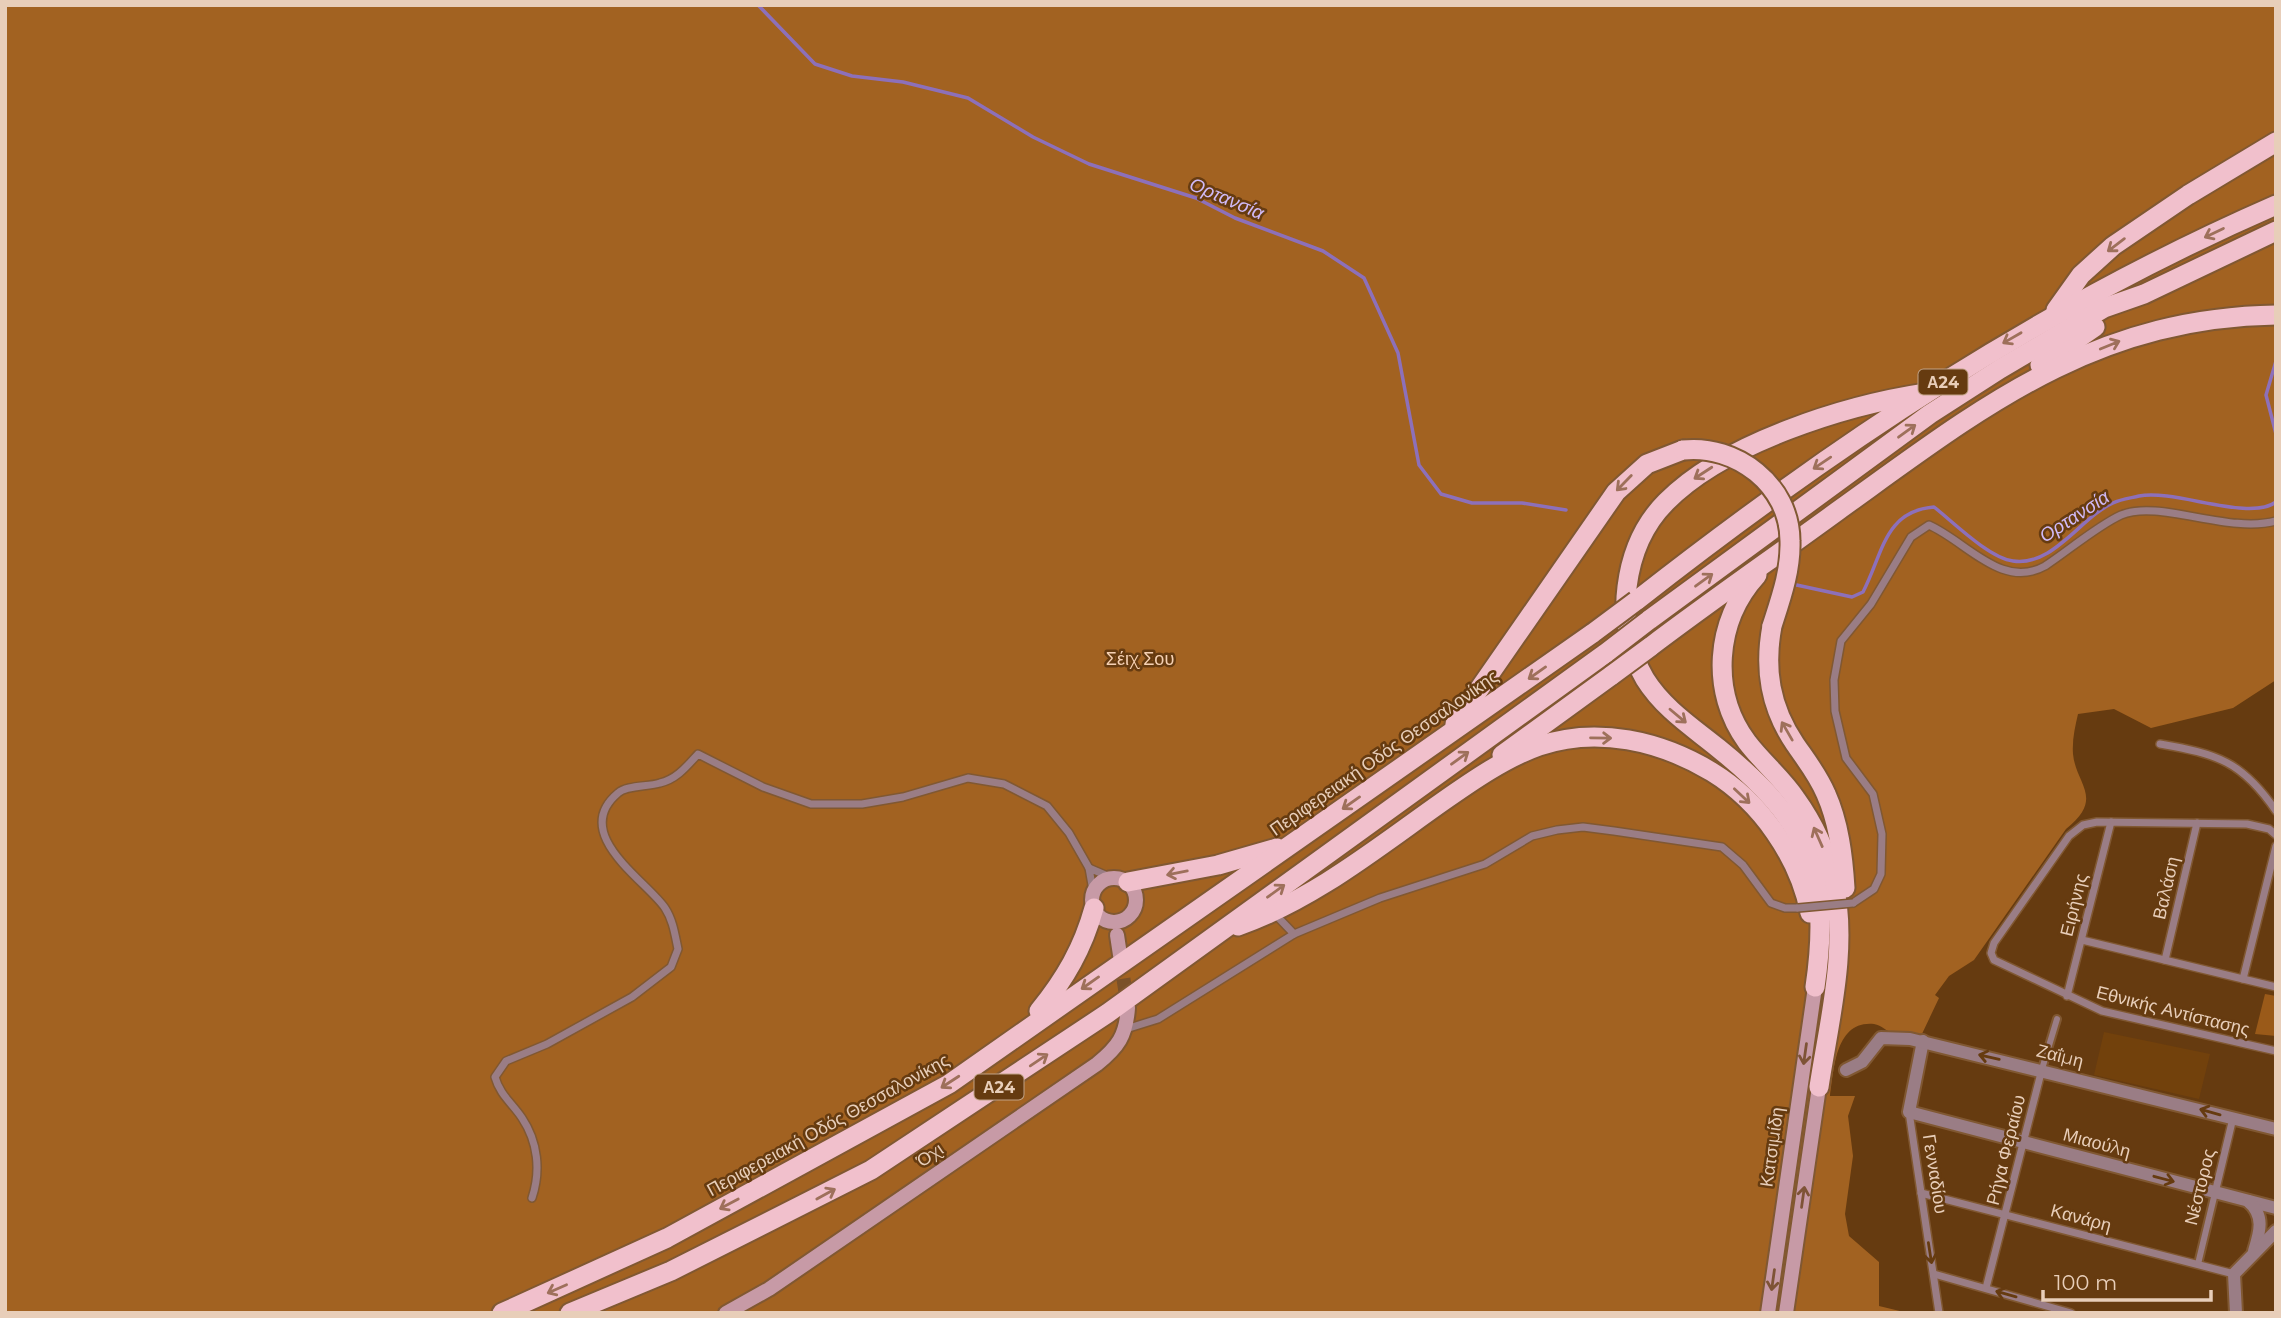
<svg xmlns="http://www.w3.org/2000/svg" width="2281" height="1318" font-family="Montserrat,sans-serif">
<style>
.built{fill:#72410c}
.green{fill:#9a5a19}
.forest{fill:#a26221}
.lines{fill:none;stroke-linecap:round;stroke-linejoin:round}
.stream{stroke:#8d70ba;stroke-width:3.5}
.secondary-tunnel{stroke:#7a5129;stroke-width:14;stroke-dasharray:14 7;stroke-linecap:butt}
.pedestrian-casing{stroke:#805832;stroke-width:10}
.minor-casing{stroke:#805832;stroke-width:10}
.tertiary-casing{stroke:#805832;stroke-width:16}
.secondary-casing{stroke:#805832;stroke-width:18}
.trunk-casing{stroke:#805832;stroke-width:23}
.pedestrian{stroke:#9a7d85;stroke-width:6}
.minor{stroke:#9a7d85;stroke-width:7}
.tertiary{stroke:#9a7d85;stroke-width:12}
.secondary{stroke:#c79aa6;stroke-width:14}
.trunk{stroke:#f1c0cc;stroke-width:19}
.minor-bridge-casing{stroke:#805832;stroke-width:10;stroke-linecap:butt}
.trunk-bridge-casing{stroke:#805832;stroke-width:23;stroke-linecap:butt}
.minor-bridge{stroke:#9a7d85;stroke-width:7}
.trunk-bridge{stroke:#f1c0cc;stroke-width:19}
.oneway{stroke:#9e705b}
.oneway2{stroke:#7e5336}
.oneway3{stroke:#663b10}
.labels{text-anchor:middle;stroke-width:5;stroke-linejoin:round;paint-order:stroke}
.shield{fill:#663b10;stroke:#c1a286;stroke-width:2}
.shield-label{font-size:16px;font-weight:bold;fill:#e8ceb9}
.park-label{font-size:18px;fill:#f6d1b3;stroke:#663b10}
.street-label{font-size:18px;fill:#e8ceb9;stroke:#663b10}
.water-label{font-size:19px;font-style:italic;fill:#d0baf6;stroke:#663b10}
</style>
<rect width="100%" height="100%" fill="#663b10"/>
<polygon class="built" points="2104,1032 2210,1054 2199,1099 2094,1075"/>
<polygon class="green" points="2265,994 2276,996 2276,1036 2255,1034"/>
<path class="forest" d="M5,5H2276V680L2233,708L2151,728L2114,709L2078,714C2075,727 2072,740 2073,754C2076,785 2105,798 2066,829L1974,960L1949,976L1935,995L1939,998L1921,1036C1911,1034 1904,1033 1894,1033C1886,1032 1882,1025 1874,1024C1835,1020 1834,1070 1830,1096H1855L1848,1116L1853,1156L1845,1214L1849,1236L1879,1262V1306L1908,1313H5Z"/>
<g class="lines">
<g class="stream">
<polyline points="758,5 815,64 852,76 903,82 968,98 1033,137 1089,164 1196,198 1235,218 1323,251 1364,278 1398,353 1419,465 1441,494 1472,503 1522,503 1566,510"/>
<polyline points="2276,361 2266,395 2276,434"/>
<path d="M1792,584L1852,597L1863,592C1883,554 1884,511 1934,507C1953,522 1989,558 2013,561C2053,567 2081,517 2113,503C2121,499 2131,498 2139,496C2176,489 2248,522 2276,502"/>
</g>
<polyline class="secondary-tunnel" points="1120,958 1128,1007"/>
<g class="pedestrian-casing">
<g id="pedestrian">
<polyline points="2042,1069 2057,1019"/>
<polyline points="2198,1264 2215,1193"/>
</g>
</g>
<g class="minor-casing">
<g id="minor">
<path d="M2160,744C2217,754 2242,761 2276,811"/>
<polyline points="2276,835 2269,829 2247,824 2097,822 2083,825 2069,836 1994,943 1991,953 1994,960 2102,1011 2276,1051"/>
<polyline points="1093,891 1089,868 1110,877"/>
<path d="M1853,903L1874,889L1881,874L1882,834L1873,794L1846,758L1835,711L1834,680L1841,641L1871,604L1911,537L1929,525C1967,542 2002,590 2045,566C2068,551 2097,526 2121,515C2159,499 2228,534 2276,521"/>
<polyline points="1274,913 1294,934"/>
<polyline points="2082,940 2276,987"/>
<polyline points="2165,960 2197,823"/>
<polyline points="2243,979 2276,846"/>
<polyline points="2067,996 2111,822"/>
<polyline points="1126,1029 1158,1019 1294,934 1380,898 1485,864 1532,836 1557,830 1583,827 1614,831 1722,847 1743,865 1771,903 1785,908 1798,908"/>
<polyline points="1909,1112 1939,1313"/>
<polyline points="1921,1193 2234,1274"/>
<polyline points="2215,1193 2233,1118"/>
<path d="M532,1198C541,1171 538,1142 522,1118C512,1103 500,1095 495,1077L506,1061L547,1044L632,997L671,967L678,949C675,935 673,920 665,908C647,881 569,834 618,793C627,785 648,787 660,783C677,779 687,766 698,754L763,787L811,804H862L903,797L968,778L1004,784L1047,806L1069,833L1089,868"/>
<polyline points="1934,1274 2071,1313"/>
<polyline points="1986,1288 2042,1069"/>
</g>
</g>
<g class="tertiary-casing">
<g id="tertiary">
<polyline points="1923,1041 1909,1112 2276,1208"/>
<polyline points="1846,1070 1862,1062 1881,1038 1910,1039 2276,1129"/>
<path d="M2248,1201C2265,1215 2260,1232 2254,1251"/>
<polyline points="2236,1313 2234,1274 2276,1231"/>
</g>
</g>
<g class="secondary-casing">
<g id="secondary">
<circle cx="1114" cy="900" r="22"/>
<polyline points="1117,935 1120,955"/>
<path d="M726,1313L769,1289L1097,1064C1118,1047 1126,1036 1128,1008"/>
<polyline points="1768,1313 1815,987"/>
<polyline points="1786,1313 1819,1087"/>
</g>
</g>
<g class="trunk-casing">
<g id="trunk">
<polyline points="2056,310 2081,275 2113,246 2188,195 2276,142"/>
<polyline points="2040,365 2095,327"/>
<path d="M1757,575C1715,621 1710,692 1747,742C1762,762 1782,778 1796,799C1814,824 1826,850 1833,880C1849,946 1829,1021 1819,1087"/>
<path d="M1636,601C1836,444 2042,307 2276,205"/>
<polyline points="1649,620 1930,414 2000,369 2104,308 2144,294 2276,231"/>
<path d="M1772,626C1764,669 1770,707 1795,744C1806,760 1818,775 1826,794C1839,823 1843,856 1845,888"/>
<path d="M1650,647C1712,600 1776,556 1839,510C1981,408 2092,318 2276,315"/>
<polyline points="1455,724 1616,492 1647,464 1683,450"/>
<polyline points="1502,755 1612,675"/>
<polyline points="1128,882 1218,865 1277,848"/>
<path d="M1238,926C1313,900 1378,847 1442,802C1472,781 1505,758 1539,746C1597,726 1661,741 1712,772C1761,802 1799,857 1810,913"/>
<path d="M1815,987C1832,872 1807,820 1718,748C1692,727 1663,708 1645,679C1629,652 1623,618 1627,587C1631,555 1643,525 1666,502C1724,443 1846,405 1926,393"/>
<path d="M1039,1011C1065,979 1083,948 1094,908"/>
<polyline points="502,1313 667,1238 949,1084 1593,633"/>
<polyline points="570,1313 671,1271 871,1170 1108,1013 1606,653"/>
</g>
</g>
<use href="#pedestrian" class="pedestrian"/>
<use href="#minor" class="minor"/>
<use href="#tertiary" class="tertiary"/>
<use href="#secondary" class="secondary"/>
<use href="#trunk" class="trunk"/>
<g class="minor-bridge-casing">
<polyline id="minor-bridge" points="1798,908 1853,903"/>
</g>
<g class="trunk-bridge-casing">
<g id="trunk-bridge">
<path d="M1683,450C1736,444 1790,485 1790,541C1791,570 1781,598 1772,626"/>
<polyline points="1593,633 1636,601"/>
<polyline points="1606,653 1649,620"/>
<polyline points="1612,675 1650,647"/>
</g>
</g>
<use href="#minor-bridge" class="minor-bridge"/>
<use href="#trunk-bridge" class="trunk-bridge"/>
</g>
<defs><path id="oneway-shaft" d="M-6 0H5M1.5-3L5.5 0L1.5 3" fill="none" stroke-width="1.6" stroke-linecap="round" stroke-linejoin="round" transform="scale(1.75)"/></defs>
<g class="oneway">
<use href="#oneway-shaft" transform="translate(2214 233) rotate(154)"/>
<use href="#oneway-shaft" transform="translate(2116 245) rotate(143)"/>
<use href="#oneway-shaft" transform="translate(2012 338) rotate(150)"/>
<use href="#oneway-shaft" transform="translate(2110 345) rotate(-22)"/>
<use href="#oneway-shaft" transform="translate(1907 431) rotate(-36)"/>
<use href="#oneway-shaft" transform="translate(1822 463) rotate(146)"/>
<use href="#oneway-shaft" transform="translate(1703 473) rotate(147)"/>
<use href="#oneway-shaft" transform="translate(1624 483) rotate(134)"/>
<use href="#oneway-shaft" transform="translate(1704 580) rotate(-36)"/>
<use href="#oneway-shaft" transform="translate(1537 673) rotate(145)"/>
<use href="#oneway-shaft" transform="translate(1678 716) rotate(40)"/>
<use href="#oneway-shaft" transform="translate(1787 731) rotate(-120)"/>
<use href="#oneway-shaft" transform="translate(1601 738) rotate(1)"/>
<use href="#oneway-shaft" transform="translate(1460 758) rotate(-36)"/>
<use href="#oneway-shaft" transform="translate(1742 796) rotate(43)"/>
<use href="#oneway-shaft" transform="translate(1351 803) rotate(145)"/>
<use href="#oneway-shaft" transform="translate(1818 837) rotate(-114)"/>
<use href="#oneway-shaft" transform="translate(1177 873) rotate(169)"/>
<use href="#oneway-shaft" transform="translate(1276 891) rotate(-36)"/>
<use href="#oneway-shaft" transform="translate(1090 983) rotate(145)"/>
<use href="#oneway-shaft" transform="translate(1039 1060) rotate(-34)"/>
<use href="#oneway-shaft" transform="translate(950 1082) rotate(147)"/>
<use href="#oneway-shaft" transform="translate(826 1194) rotate(-29)"/>
<use href="#oneway-shaft" transform="translate(729 1204) rotate(152)"/>
<use href="#oneway-shaft" transform="translate(557 1289) rotate(156)"/>
</g>
<g class="oneway2">
<use href="#oneway-shaft" transform="translate(1805 1054) rotate(98)"/>
<use href="#oneway-shaft" transform="translate(1803 1197) rotate(-82)"/>
<use href="#oneway-shaft" transform="translate(1773 1280) rotate(98)"/>
</g>
<g class="oneway3">
<use href="#oneway-shaft" transform="translate(1989 1057) rotate(-167)"/>
<use href="#oneway-shaft" transform="translate(2210 1112) rotate(-164)"/>
<use href="#oneway-shaft" transform="translate(2164 1179) rotate(15)"/>
<use href="#oneway-shaft" transform="translate(1930 1253) rotate(81)"/>
<use href="#oneway-shaft" transform="translate(2006 1294) rotate(-164)"/>
</g>
<g class="labels">
<g class="shield">
<rect x="1918.5" y="369.5" width="49" height="25" rx="5"/>
<rect x="974.5" y="1074.5" width="49" height="25" rx="5"/>
</g>
<g class="shield-label">
<text x="1943" y="388">Α24</text>
<text x="999" y="1093">Α24</text>
</g>
<g class="park-label">
<text x="1140" y="665">Σέιχ Σου</text>
</g>
<g class="street-label">
<text transform="translate(1384 753) rotate(-35)" y="6">Περιφερειακή Οδός Θεσσαλονίκης</text>
<text transform="translate(2166 888) rotate(-77)" y="6">Βαλάση</text>
<text transform="translate(2074 905) rotate(-76)" y="6">Ειρήνης</text>
<text transform="translate(2173 1011) rotate(14)" y="6">Εθνικής Αντίστασης</text>
<text transform="translate(2060 1056) rotate(14)" y="6">Ζαΐμη</text>
<text transform="translate(828 1125) rotate(-29)" y="6">Περιφερειακή Οδός Θεσσαλονίκης</text>
<text transform="translate(2097 1143) rotate(15)" y="6">Μιαούλη</text>
<text transform="translate(1772 1147) rotate(-82)" y="6">Κατσιμίδη</text>
<text transform="translate(2006 1150) rotate(-76)" y="6">Ρήγα Φεραίου</text>
<text transform="translate(930 1155) rotate(-34)" y="6">Όχι</text>
<text transform="translate(1935 1174) rotate(81)" y="6">Γενναδίου</text>
<text transform="translate(2200 1187) rotate(-76)" y="6">Νέστορος</text>
<text transform="translate(2081 1218) rotate(15)" y="6">Κανάρη</text>
</g>
<g class="water-label">
<text transform="translate(1227 198) rotate(23)" y="7">Ορτανσία</text>
<text transform="translate(2074 516) rotate(-33)" y="7">Ορτανσία</text>
</g>
</g>
<rect width="2281" height="1318" fill="none" stroke="#e8ceb9" stroke-width="14"/>
<path d="M2043 1290v10h168v-10" fill="none" stroke="#e8ceb9" stroke-width="3.5"/>
<text x="2054" y="1290" font-size="21" fill="#e8ceb9" stroke="#663b10" stroke-width="5" paint-order="stroke">100 m</text>
</svg>
